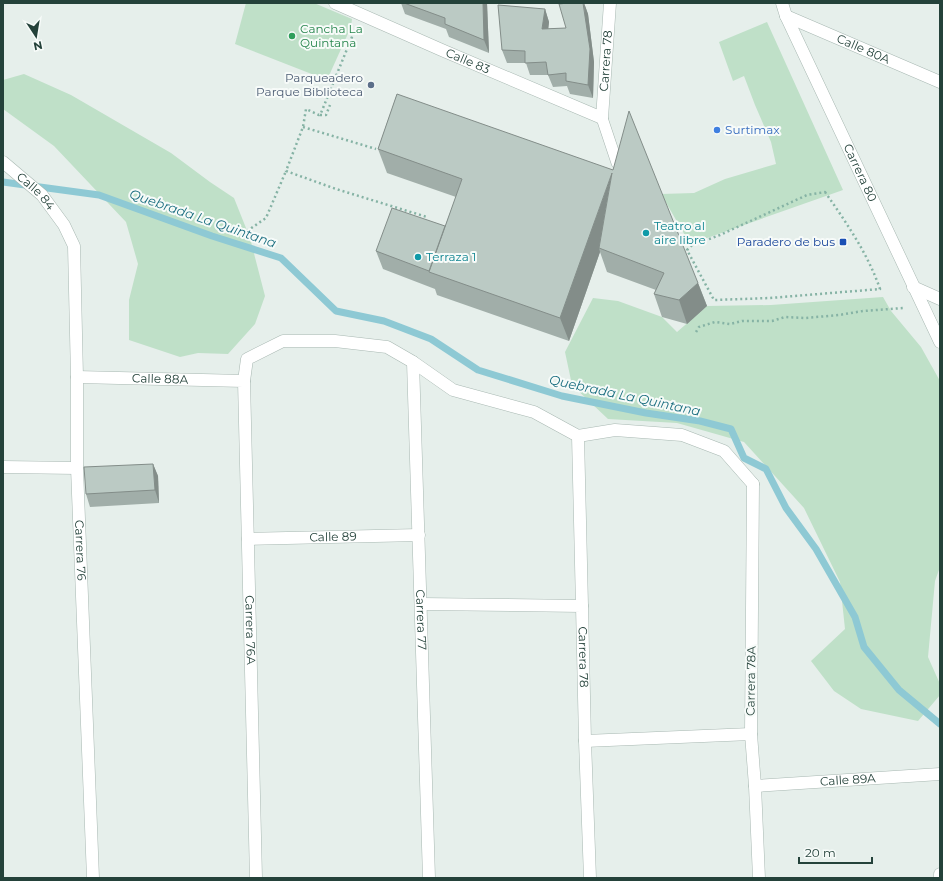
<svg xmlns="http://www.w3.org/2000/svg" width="943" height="881" font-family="Montserrat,sans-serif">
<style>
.green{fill:#bfe0c8}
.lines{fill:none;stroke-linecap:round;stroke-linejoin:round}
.stream{stroke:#8ec9d4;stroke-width:7}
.service-casing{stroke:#a8b8b2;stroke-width:12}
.pedestrian-casing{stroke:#a8b8b2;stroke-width:13}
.minor-casing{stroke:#a8b8b2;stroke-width:13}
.tertiary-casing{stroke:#a8b8b2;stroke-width:13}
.path{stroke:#86b3a5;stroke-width:2.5;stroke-dasharray:2 3;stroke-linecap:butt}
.service{stroke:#fff;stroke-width:11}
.pedestrian{stroke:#fff;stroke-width:12}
.minor{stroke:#fff;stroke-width:12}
.tertiary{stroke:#fff;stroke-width:12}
.wall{fill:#a1aea9}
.shaded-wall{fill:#838d89}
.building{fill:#bbcac4;stroke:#838d89}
.leisure-dot{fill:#2e9e5b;stroke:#f7fbf9;stroke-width:1.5}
.service-dot{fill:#5c6f8a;stroke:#f7fbf9;stroke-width:1.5}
.shop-dot{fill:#3f7fe0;stroke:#f7fbf9;stroke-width:1.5}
.culture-dot{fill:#0f9aa8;stroke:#f7fbf9;stroke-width:1.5}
.transit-dot{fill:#1a4fb4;stroke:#f7fbf9;stroke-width:1.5}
.labels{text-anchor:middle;stroke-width:4;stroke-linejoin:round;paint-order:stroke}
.leisure-label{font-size:12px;fill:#27864d;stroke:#f7fbf9;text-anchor:start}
.street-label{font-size:12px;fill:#24423a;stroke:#f7fbf9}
.service-label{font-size:12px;fill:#4e5e75;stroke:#f7fbf9;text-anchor:end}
.shop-label{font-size:12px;fill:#366cbe;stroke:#f7fbf9;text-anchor:start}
.culture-label{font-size:12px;fill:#0d838f;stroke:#f7fbf9;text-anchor:start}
.transit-label{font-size:12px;fill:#164399;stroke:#f7fbf9;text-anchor:end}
.water-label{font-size:13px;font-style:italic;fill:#1c6f80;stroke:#f7fbf9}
</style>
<rect width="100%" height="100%" fill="#e6efeb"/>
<g class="green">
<polygon points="246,3 314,3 352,19 351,27 327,80 235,44"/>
<polygon points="767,22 843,190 690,244 661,194 694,193 725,179 776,164 771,142 755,105 744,76 733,81 719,42"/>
<polygon points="24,74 71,95 171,153 210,182 234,198 250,238 265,296 255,324 228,354 198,353 180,357 129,340 129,300 138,264 126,222 54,146 3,109 3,80"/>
<polygon points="883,297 891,311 921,347 940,381 940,567 935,581 928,657 940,684 940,695 918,721 861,709 834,691 811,661 845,629 840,582 804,508 744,442 677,423 608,419 572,385 565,352 593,298 618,301 662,317 677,332 707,306 771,305"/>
</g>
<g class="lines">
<polyline class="stream" points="3,182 99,195 212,236 281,258 336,311 384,321 431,339 478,370 562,396 646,413 700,421 731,429 744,458 766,469 786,508 816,549 855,617 864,647 899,690 940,724"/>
<g class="service-casing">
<polyline id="service" points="602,118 617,163"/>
</g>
<g class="pedestrian-casing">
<g id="pedestrian">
<polyline points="244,381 247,359 283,341 335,341 387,347 413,362 453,390 534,412 578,436 615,430 682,435 724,451 753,484"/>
<polyline points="578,436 582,606"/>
</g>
</g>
<g class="minor-casing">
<g id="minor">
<path id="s1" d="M335,3L444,51L602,118L610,3"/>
<path id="s2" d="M786,16L940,82"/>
<path id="s3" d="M3,162L42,195L64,225L74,246L77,377V468L93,878"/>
<polyline points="913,287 940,299"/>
<path id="s4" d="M413,362L429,878"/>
<path id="s5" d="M77,377L244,381L256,878"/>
<polyline points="3,467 77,468"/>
<polyline points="753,484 751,734 755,786 759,878"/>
<path id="s6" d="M248,539L419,535"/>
<path id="s7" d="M421,604L582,606L585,741L590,878"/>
<polyline points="585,741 751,734"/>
<path id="s8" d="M755,786L940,774"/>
</g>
</g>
<g class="tertiary-casing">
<g id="tertiary">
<path id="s9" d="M782,3L786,16L940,342"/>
<polyline points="940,878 940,874"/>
</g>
</g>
<g class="path">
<polyline points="354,32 321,113 319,115 306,109 303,127 286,171 336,189 427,217"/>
<polyline points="320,115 326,115 330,105"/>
<polyline points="303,127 376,149"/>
<path d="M825,192C846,222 868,254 880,289L770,298L714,300L687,250L691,246L720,235L807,195Z"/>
<polyline points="247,231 266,218 286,171"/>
<polyline points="696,332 699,327 715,322 730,324 742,321 772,321 785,317 805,318 839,315 863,311 903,308"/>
</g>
<use href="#service" class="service"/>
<use href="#pedestrian" class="pedestrian"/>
<use href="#minor" class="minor"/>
<use href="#tertiary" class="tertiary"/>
</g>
<g class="wall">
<polygon points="401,3 487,3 489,53 449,37 446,29 405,14"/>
<polygon points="584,3 588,14 594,62 593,98 570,94 567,86 553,87 548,75 530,75 526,63 507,63 502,50 545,9 549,22 548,29 566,28"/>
<polygon points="397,94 698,283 707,306 687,324 662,317 654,294 656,290 607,272 600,252 569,341 437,295 435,289 383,269 376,251 445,226 456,197 387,173 378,149"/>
<polygon points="153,464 158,476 159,503 90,507 86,494"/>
</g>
<g class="shaded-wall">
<polygon points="483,3 487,3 489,53 484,40"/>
<polygon points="584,3 588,14 594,62 593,98 588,85"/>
<polygon points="545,9 549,22 547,41 542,29"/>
<polygon points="612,173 599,248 600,252 569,341 560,318"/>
<polygon points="698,283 707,306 687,324 679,300"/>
<polygon points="153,464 158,476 159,503 155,490"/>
</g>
<g class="building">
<polygon points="404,3 483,3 484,40 445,24 445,18"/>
<polygon points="568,3 583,3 590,49 588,85 566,81 566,73 548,75 546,62 525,63 525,51 502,50 498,5 545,9 542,29 566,28 559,4"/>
<polygon points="397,94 613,170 629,111 698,283 679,300 654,294 664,273 599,248 612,173 560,318 429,272 462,179 378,149"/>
<polygon points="392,208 445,226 429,271 376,251"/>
<polygon points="153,464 155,490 86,494 84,467"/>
</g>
<circle class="leisure-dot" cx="292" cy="36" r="4"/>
<circle class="service-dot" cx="371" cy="85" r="4"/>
<circle class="shop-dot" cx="717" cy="130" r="4"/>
<g class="culture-dot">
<circle cx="646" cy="233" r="4"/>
<circle cx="418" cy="257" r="4"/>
</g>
<rect class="transit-dot" x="839" y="238" width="8" height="8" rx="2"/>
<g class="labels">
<g class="leisure-label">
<text x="300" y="33">Cancha La<tspan x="300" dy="14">Quintana</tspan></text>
</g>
<g class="street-label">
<text dy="4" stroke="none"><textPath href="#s2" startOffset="84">Calle 80A</textPath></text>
<text dy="4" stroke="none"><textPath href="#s1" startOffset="348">Carrera 78</textPath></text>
<text dy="4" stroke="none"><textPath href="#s1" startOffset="145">Calle 83</textPath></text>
<text dy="4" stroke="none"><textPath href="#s9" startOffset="187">Carrera 80</textPath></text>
<text dy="4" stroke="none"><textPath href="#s3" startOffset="44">Calle 84</textPath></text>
<text dy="4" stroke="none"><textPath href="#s5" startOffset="83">Calle 88A</textPath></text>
<text dy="4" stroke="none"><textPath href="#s6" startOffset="85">Calle 89</textPath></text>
<text dy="4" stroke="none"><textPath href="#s3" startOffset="416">Carrera 76</textPath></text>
<text dy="4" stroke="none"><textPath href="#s4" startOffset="258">Carrera 77</textPath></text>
<text dy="4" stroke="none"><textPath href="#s5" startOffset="416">Carrera 76A</textPath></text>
<text dy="4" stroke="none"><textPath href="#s7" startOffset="212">Carrera 78</textPath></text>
<text transform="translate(751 681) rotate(-89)" y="4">Carrera 78A</text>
<text dy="4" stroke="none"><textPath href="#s8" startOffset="93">Calle 89A</textPath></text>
</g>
<g class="service-label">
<text x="363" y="82">Parqueadero<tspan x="363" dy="14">Parque Biblioteca</tspan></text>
</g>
<g class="shop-label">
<text x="725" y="134">Surtimax</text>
</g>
<g class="culture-label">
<text x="654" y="230">Teatro al<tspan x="654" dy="14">aire libre</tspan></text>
<text x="426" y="261">Terraza 1</text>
</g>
<g class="transit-label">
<text x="835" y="246">Paradero de bus</text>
</g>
<g class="water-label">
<text transform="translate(203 218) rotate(19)" y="5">Quebrada La Quintana</text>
<text transform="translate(625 395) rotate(12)" y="5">Quebrada La Quintana</text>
</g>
</g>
<rect width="943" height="881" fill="none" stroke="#24423a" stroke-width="8"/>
<g transform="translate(36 36) rotate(168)" stroke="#f7fbf9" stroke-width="3" paint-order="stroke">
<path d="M0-3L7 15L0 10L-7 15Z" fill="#24423a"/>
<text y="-6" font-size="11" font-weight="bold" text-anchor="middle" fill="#24423a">N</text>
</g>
<path d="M799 857v6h73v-6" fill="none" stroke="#24423a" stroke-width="2"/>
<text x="805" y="857" font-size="12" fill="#24423a" stroke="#f7fbf9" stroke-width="3" paint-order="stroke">20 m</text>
</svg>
